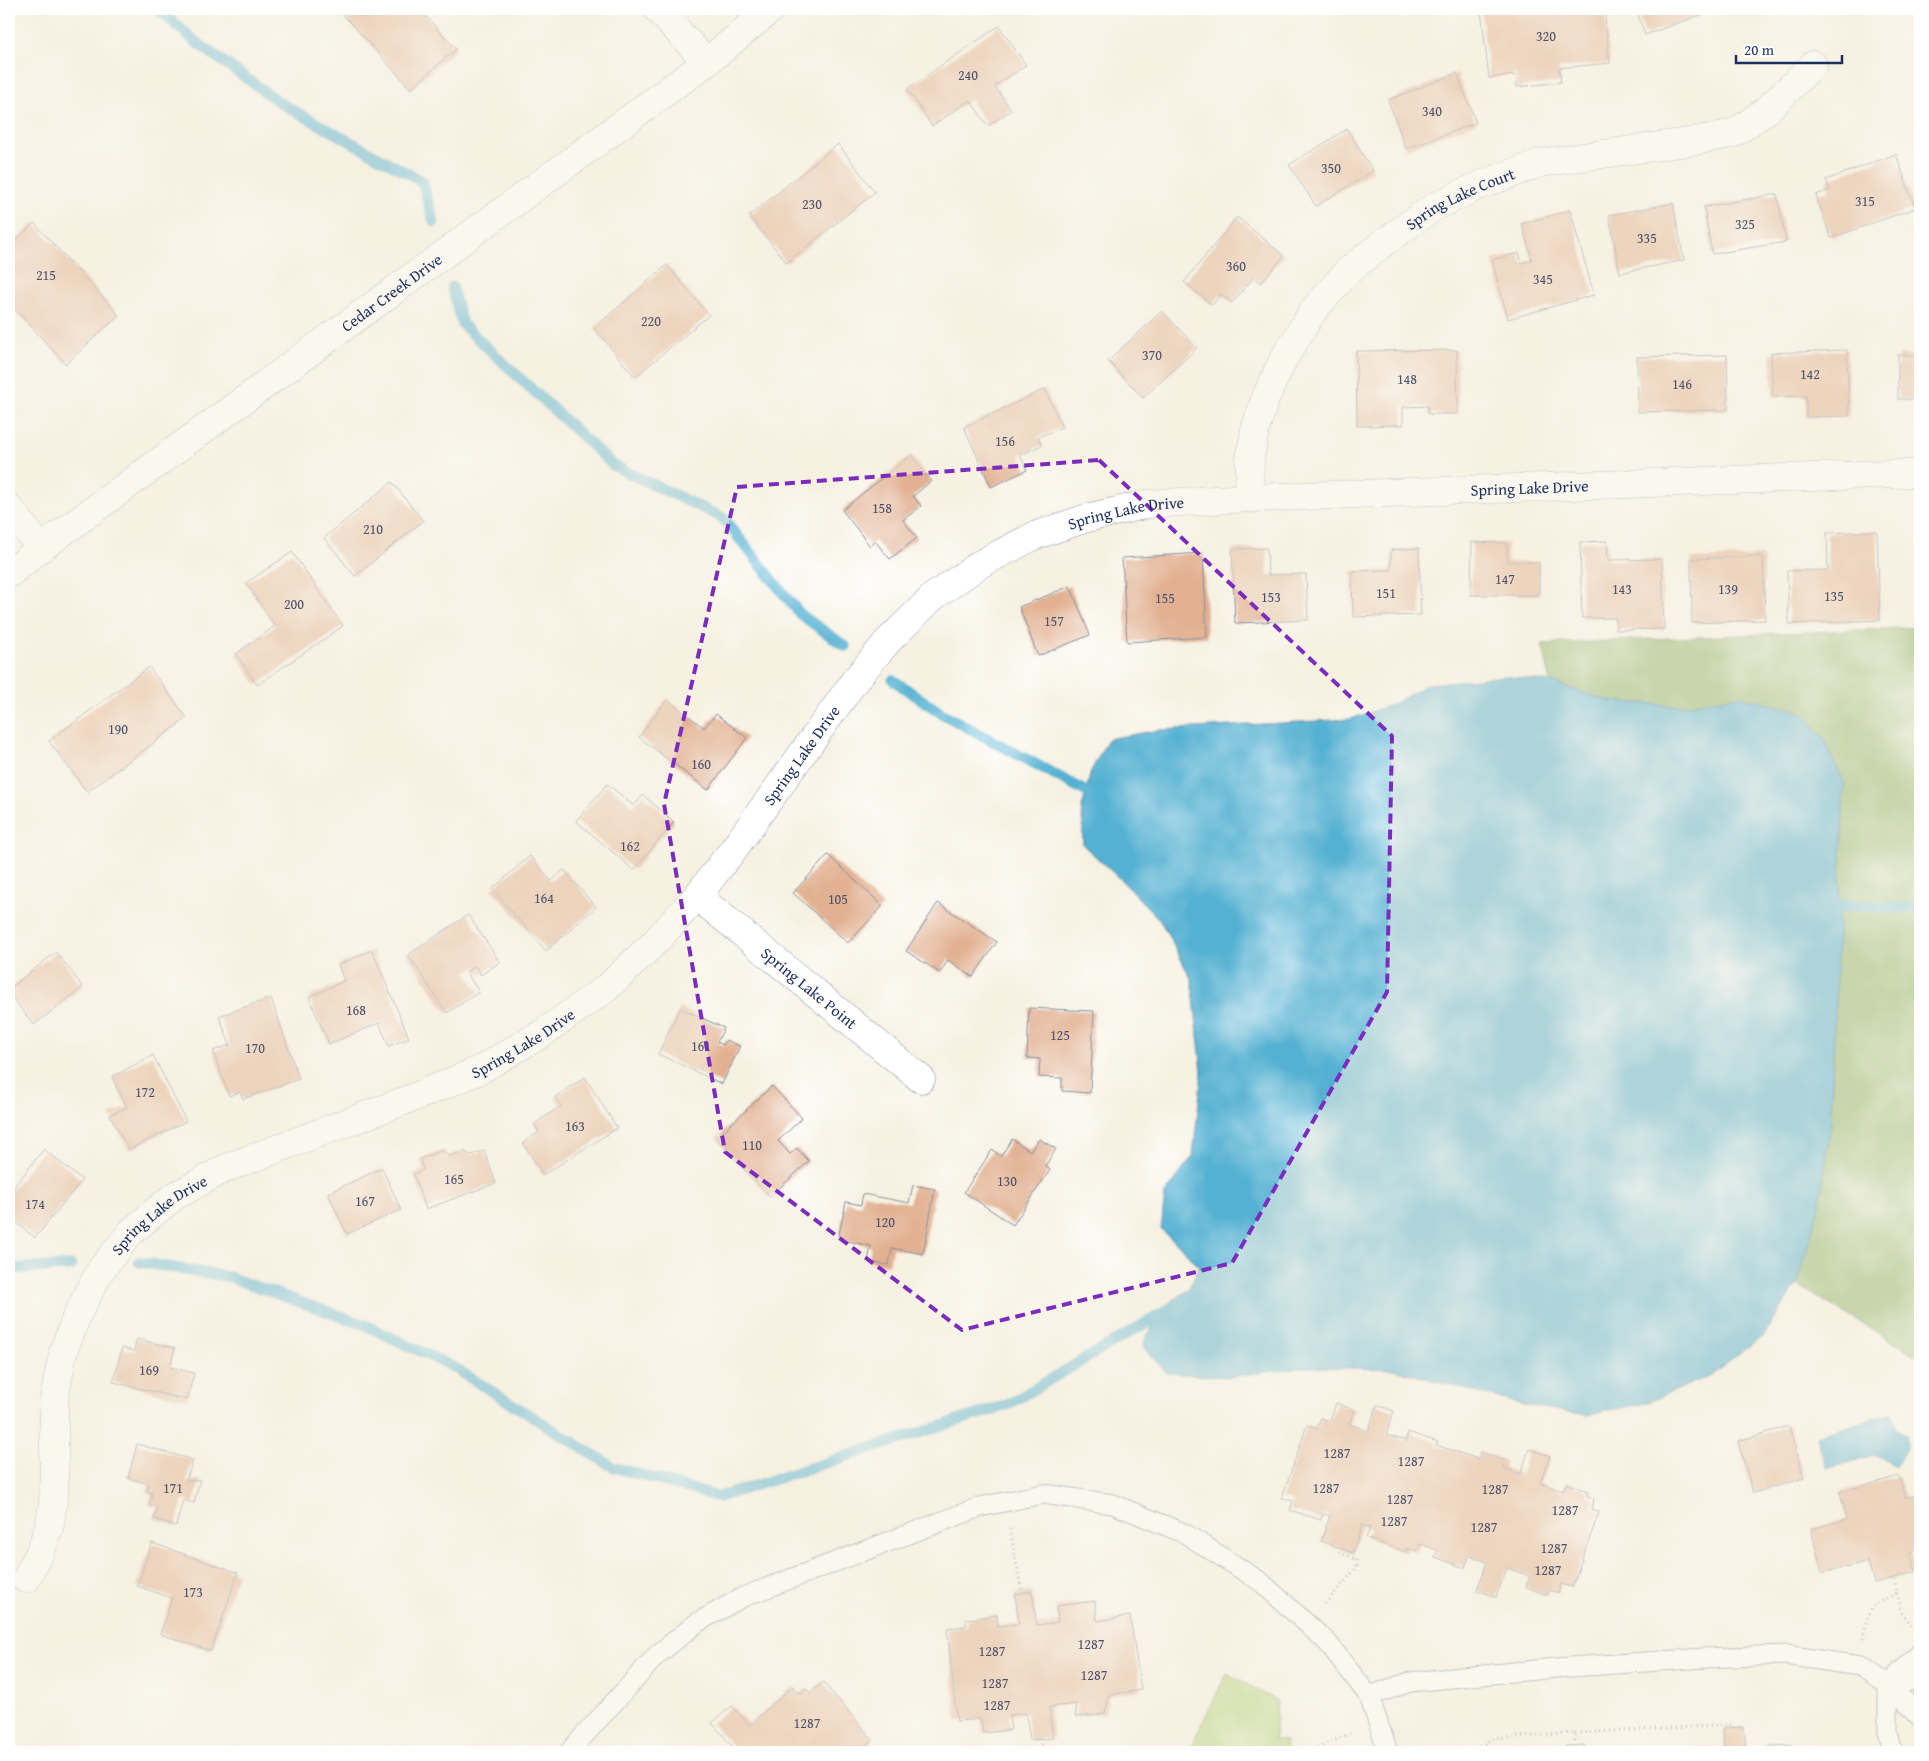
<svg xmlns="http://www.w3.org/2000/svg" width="1929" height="1761" font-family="'Gentium Book Plus',serif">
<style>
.green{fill:#b4d37a;stroke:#68816c}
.forest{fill:#8fb56a;stroke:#557264}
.water{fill:#54b1d2;stroke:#387098}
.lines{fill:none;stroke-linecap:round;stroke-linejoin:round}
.stream{stroke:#54b1d2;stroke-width:11}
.building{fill:#e2b191}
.service-casing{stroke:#8890a0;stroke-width:21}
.minor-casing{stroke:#8890a0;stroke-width:29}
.path{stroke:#8890a0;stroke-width:3;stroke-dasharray:1 4;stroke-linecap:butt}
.service{stroke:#fff;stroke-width:19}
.minor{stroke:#fff;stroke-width:28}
.marked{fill:none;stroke:#7b2cbf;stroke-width:4;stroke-dasharray:10 6;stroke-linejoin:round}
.labels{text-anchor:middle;stroke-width:5;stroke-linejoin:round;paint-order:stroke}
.number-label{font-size:14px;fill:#4d506b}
.street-label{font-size:16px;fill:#1b2f5e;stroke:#fff}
</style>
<rect width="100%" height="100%" fill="#fff"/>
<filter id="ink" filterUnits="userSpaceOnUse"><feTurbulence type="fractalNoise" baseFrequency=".02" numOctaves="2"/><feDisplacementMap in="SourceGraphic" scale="10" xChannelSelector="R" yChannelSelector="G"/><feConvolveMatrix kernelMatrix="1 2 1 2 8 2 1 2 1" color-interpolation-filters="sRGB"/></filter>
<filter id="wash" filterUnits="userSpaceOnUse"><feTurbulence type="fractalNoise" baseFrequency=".0096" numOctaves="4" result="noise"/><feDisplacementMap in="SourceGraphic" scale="20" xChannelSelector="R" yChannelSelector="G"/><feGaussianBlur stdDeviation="1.12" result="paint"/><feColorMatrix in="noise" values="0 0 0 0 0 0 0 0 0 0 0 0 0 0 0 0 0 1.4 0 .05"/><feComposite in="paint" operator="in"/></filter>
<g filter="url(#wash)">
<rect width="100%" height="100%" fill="#f6f1e1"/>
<polygon class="green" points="1227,1673 1277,1701 1274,1740 1286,1741 1285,1752 1188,1752"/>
<polygon class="forest" points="1920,627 1920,1358 1797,1285 1820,1202 1830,1129 1844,784 1825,740 1739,696 1678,706 1608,701 1551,682 1542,644"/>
<g class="water">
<polygon points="1505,676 1551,682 1608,701 1678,706 1739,696 1802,712 1825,740 1844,784 1830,1129 1820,1202 1797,1285 1763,1336 1712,1375 1646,1403 1588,1415 1523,1405 1393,1369 1307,1367 1226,1377 1167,1373 1143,1347 1156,1312 1188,1290 1199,1267 1180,1246 1161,1230 1165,1194 1193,1156 1202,1072 1192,980 1160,920 1120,879 1083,845 1082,808 1091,771 1108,739 1159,730 1351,719 1393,704 1428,684"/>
<polygon points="1892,1413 1896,1429 1907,1435 1906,1446 1896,1466 1874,1455 1827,1469 1816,1436"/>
</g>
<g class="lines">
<g class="stream">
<polyline points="158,9 196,42 282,104 422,181 434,222"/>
<polyline points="452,287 462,324 614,466 723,518 800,614 845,646"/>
<polyline points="893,680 941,713 1098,798"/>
<polyline points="1840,905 1920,908"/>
<polyline points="1826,917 1848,904"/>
<polyline points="139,1262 229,1277 365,1325 453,1367 613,1467 719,1497 1007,1405 1166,1311"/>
<polyline points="9,1269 71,1266"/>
</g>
</g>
<g id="blocks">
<g class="building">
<polygon points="340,9 419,9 456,49 411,89 339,10"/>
<polygon points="1481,9 1604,9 1610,63 1559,68 1561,82 1517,87 1516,75 1489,78"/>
<polygon points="1636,9 1717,9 1645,35"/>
<polygon points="999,26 1026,65 995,86 1011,110 988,126 970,100 932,126 907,89"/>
<polygon points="1457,73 1476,123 1406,149 1388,100"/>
<polygon points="1347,129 1373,171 1316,206 1289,165"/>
<polygon points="838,144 875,192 787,263 749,216"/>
<polygon points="1896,154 1915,208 1831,238 1816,195 1830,190 1826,180"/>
<polygon points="1777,194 1786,242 1712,254 1704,207"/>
<polygon points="1673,203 1684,260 1620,273 1609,215"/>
<polygon points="1570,210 1594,295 1508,319 1492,260 1519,253 1522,263 1532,260 1522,224"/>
<polygon points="1237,217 1284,256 1261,283 1254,277 1232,303 1221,294 1212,305 1184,282"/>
<polygon points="34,223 119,315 66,364 9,303 9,247"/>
<polygon points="667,265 709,315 635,377 594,328"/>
<polygon points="1162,311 1197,348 1143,398 1108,361"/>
<polygon points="1457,350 1458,414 1428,414 1428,406 1403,407 1403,425 1357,426 1356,351"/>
<polygon points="1847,350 1849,416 1806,417 1806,396 1773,397 1771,353"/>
<polygon points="1727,355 1728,410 1638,412 1637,357"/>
<rect x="1898" y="355" width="22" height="44"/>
<polygon points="1045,389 1062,427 1038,437 1042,445 1020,455 1027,470 991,487 964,427"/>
<polygon points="911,455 931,481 913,496 921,506 903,520 917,538 890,559 875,541 870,546 842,510"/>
<polygon points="392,482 423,521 355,576 324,538"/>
<polygon points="1877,531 1880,620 1789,624 1787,571 1828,570 1827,533"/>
<polygon points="1607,541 1608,560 1662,559 1664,629 1616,630 1616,618 1582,618 1580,542"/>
<polygon points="1472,542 1507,543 1507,562 1539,562 1539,595 1471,595"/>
<polygon points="1267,548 1268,575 1306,574 1308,620 1235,623 1232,549"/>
<polygon points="1419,548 1421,615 1353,617 1352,571 1391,570 1391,550"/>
<polygon points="292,552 343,626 257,685 236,654 275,626 246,583"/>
<polygon points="1203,553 1207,637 1127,642 1122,558"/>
<polygon points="1763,556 1765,620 1692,623 1691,559"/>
<polygon points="1070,586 1090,635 1038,656 1019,607"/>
<polygon points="149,667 187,718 87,792 49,741"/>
<polygon points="667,699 704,728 716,714 747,738 708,790 639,737"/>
<polygon points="607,784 634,806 643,795 674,822 634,870 576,821"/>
<polygon points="828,855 883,906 848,943 793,893"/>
<polygon points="530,856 551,881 564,870 596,907 546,951 492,889"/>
<polygon points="938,903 997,942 973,977 948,960 940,973 906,951"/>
<polygon points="468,915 500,962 481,975 475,966 466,972 479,992 447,1013 408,955"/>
<polygon points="372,950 409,1038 389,1046 379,1023 329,1044 309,997 344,981 338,965"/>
<polygon points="56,952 83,987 34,1025 9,993 9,989"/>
<polygon points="271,998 299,1079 243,1099 240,1092 229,1096 213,1051 230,1045 219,1016"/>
<polygon points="680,1008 724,1028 717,1042 723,1045 726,1040 740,1046 722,1084 658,1054"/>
<polygon points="1029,1008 1094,1011 1090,1093 1062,1091 1062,1078 1039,1077 1040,1059 1027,1058"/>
<polygon points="153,1055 186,1121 129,1150 110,1115 127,1107 112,1077"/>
<polygon points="585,1077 617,1128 543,1175 523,1143 539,1132 534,1124 561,1106 555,1097"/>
<polygon points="772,1086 802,1118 778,1141 790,1154 797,1148 809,1161 770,1197 716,1138"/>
<polygon points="1012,1139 1030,1151 1039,1139 1056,1149 1045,1166 1050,1170 1013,1225 964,1192 992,1150 1001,1156"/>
<polygon points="44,1149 82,1180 35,1238 9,1216 9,1193"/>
<polygon points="443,1150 449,1156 464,1151 471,1155 484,1151 496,1183 426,1209 413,1174 423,1170 420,1159"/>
<polygon points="382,1168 401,1210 347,1234 328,1193"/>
<polygon points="913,1185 935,1189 923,1254 892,1248 889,1265 868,1262 871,1246 838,1239 846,1202 861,1205 863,1194 909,1203"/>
<polygon points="137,1339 175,1348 170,1367 194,1373 187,1400 113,1382 122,1348 134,1351"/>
<polygon points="1336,1403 1355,1410 1349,1424 1368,1431 1377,1405 1394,1411 1386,1435 1406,1441 1408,1432 1438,1442 1436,1445 1478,1459 1480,1452 1506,1461 1504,1468 1521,1474 1529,1449 1550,1456 1540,1483 1563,1491 1566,1483 1588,1491 1587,1496 1594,1498 1591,1509 1599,1512 1572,1587 1561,1584 1558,1593 1549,1590 1547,1595 1526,1587 1530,1576 1507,1568 1496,1597 1477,1590 1487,1562 1469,1556 1465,1568 1435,1557 1438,1550 1420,1544 1417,1552 1407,1548 1406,1552 1366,1538 1370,1528 1362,1525 1353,1553 1321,1541 1330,1516 1323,1514 1321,1520 1290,1510 1293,1501 1282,1498 1307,1425 1317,1429 1321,1418 1330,1421"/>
<polygon points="1789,1426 1804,1478 1753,1493 1738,1441"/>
<polygon points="137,1444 193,1460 186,1481 200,1480 194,1503 183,1500 176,1526 154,1519 157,1507 149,1505 152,1493 147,1492 149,1484 128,1478"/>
<polygon points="1899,1476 1905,1498 1920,1494 1920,1549 1910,1552 1916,1572 1874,1583 1868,1561 1822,1573 1811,1529 1847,1519 1840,1492"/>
<polygon points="152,1543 238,1573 211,1651 160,1634 172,1598 137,1586"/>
<polygon points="1032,1591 1037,1625 1058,1622 1056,1606 1095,1601 1097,1621 1130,1616 1141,1690 1109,1695 1105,1714 1075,1717 1077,1704 1049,1707 1053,1738 1030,1740 1026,1713 1009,1715 1011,1730 983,1733 981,1719 957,1721 947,1628 966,1626 967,1619 997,1615 998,1626 1019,1624 1015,1594"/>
<polygon points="823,1682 873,1740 859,1752 727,1752 733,1747 712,1723 732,1706 749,1725 793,1686 799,1694 806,1688 810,1693"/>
<polygon points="1744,1727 1746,1752 1724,1752 1723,1728"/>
<polygon points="1584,1745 1584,1752 1565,1752 1565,1746"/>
<polygon points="1793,1745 1793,1750 1802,1750 1802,1752 1770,1752 1770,1746"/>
<polygon points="1706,1748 1706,1752 1679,1752 1679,1750"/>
</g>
</g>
</g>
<g filter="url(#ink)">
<use href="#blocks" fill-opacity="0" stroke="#8890a0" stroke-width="1"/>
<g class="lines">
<g class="service-casing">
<g id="service">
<polyline points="1888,1684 1920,1717"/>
<polyline points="1888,1684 1920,1653"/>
<polyline points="1888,1684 1920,1680"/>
<polyline points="1369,1696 1410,1682 1556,1668 1705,1658 1785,1655 1860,1666 1888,1684 1888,1732 1893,1752"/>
<polyline points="569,1752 657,1655 698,1622 743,1597 980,1507 1043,1494 1113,1504 1186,1534 1261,1582 1328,1643 1369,1696 1388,1752"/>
</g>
</g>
<g class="minor-casing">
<g id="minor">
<polyline points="657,9 707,62"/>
<path id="s1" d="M1249,498L1250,460L1255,430L1265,399L1283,360L1313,311L1347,272L1383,243L1434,207L1478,186L1540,163L1695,141L1734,133L1766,111L1813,65"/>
<polyline points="9,508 41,548"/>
<path id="s2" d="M9,574L41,548L707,62L771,9"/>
<path id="s3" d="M697,896L921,1079"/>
<path id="s4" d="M26,1579L40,1552L50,1524L54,1493V1399L63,1353L77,1315L100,1271L131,1232L173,1197L226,1168L417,1096L480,1070L543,1033L608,987L656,941L697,896L733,850L856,679L888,641L933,597L980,564L1034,536L1087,518L1148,504L1249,498L1920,473"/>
</g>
</g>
<g class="path">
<polyline points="1010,1529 1022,1593"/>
<polyline points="1897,1593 1902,1613 1913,1628"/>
<polyline points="1325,1604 1357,1567 1357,1559 1340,1553 1343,1549"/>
<polyline points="1863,1639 1868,1615 1875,1604 1897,1593 1894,1578"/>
<polyline points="1575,1733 1732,1725 1733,1728"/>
<polyline points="1041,1739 1042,1752"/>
<polyline points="1308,1752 1353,1732"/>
<polyline points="1471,1752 1492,1739 1575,1733 1575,1745"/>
</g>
<use href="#service" class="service"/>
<use href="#minor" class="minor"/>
</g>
</g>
<path d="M0 0H1929V1761H0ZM1099,460L1392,736L1387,992L1232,1263L962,1330L725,1152L664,804L737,487Z" fill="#f6f1e1" fill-opacity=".55" fill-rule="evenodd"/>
<path class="marked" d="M1099,460L1392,736L1387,992L1232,1263L962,1330L725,1152L664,804L737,487Z"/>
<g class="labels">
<g class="number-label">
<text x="1546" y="41">320</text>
<text x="968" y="80">240</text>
<text x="1432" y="116">340</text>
<text x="1331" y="173">350</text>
<text x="1865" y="206">315</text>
<text x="812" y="209">230</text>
<text x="1745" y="229">325</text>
<text x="1647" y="243">335</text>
<text x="1236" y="271">360</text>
<text x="46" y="280">215</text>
<text x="1543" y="284">345</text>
<text x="651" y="326">220</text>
<text x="1152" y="360">370</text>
<text x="1810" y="379">142</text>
<text x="1407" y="384">148</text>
<text x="1682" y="389">146</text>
<text x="1005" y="446">156</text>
<text x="882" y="513">158</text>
<text x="373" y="534">210</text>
<text x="1505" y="584">147</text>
<text x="1622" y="594">143</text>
<text x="1728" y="594">139</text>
<text x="1386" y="598">151</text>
<text x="1834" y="601">135</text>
<text x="1271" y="602">153</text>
<text x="1165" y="603">155</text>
<text x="294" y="609">200</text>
<text x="1054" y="626">157</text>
<text x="118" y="734">190</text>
<text x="701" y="769">160</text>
<text x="630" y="851">162</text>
<text x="544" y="903">164</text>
<text x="838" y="904">105</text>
<text x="356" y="1015">168</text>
<text x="1060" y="1040">125</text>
<text x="701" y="1051">161</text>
<text x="255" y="1053">170</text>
<text x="145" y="1097">172</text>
<text x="575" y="1131">163</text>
<text x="752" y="1150">110</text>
<text x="454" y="1184">165</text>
<text x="1007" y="1186">130</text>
<text x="365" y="1206">167</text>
<text x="35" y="1209">174</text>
<text x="885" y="1227">120</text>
<text x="149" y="1375">169</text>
<text x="1337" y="1458">1287</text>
<text x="1411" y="1466">1287</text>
<text x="173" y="1493">171</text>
<text x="1326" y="1493">1287</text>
<text x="1495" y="1494">1287</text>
<text x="1400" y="1504">1287</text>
<text x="1565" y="1515">1287</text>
<text x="1394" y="1526">1287</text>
<text x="1484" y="1532">1287</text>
<text x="1554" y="1553">1287</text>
<text x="1548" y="1575">1287</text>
<text x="193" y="1597">173</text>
<text x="1091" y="1649">1287</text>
<text x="992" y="1656">1287</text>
<text x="1094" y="1680">1287</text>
<text x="995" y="1688">1287</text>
<text x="997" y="1710">1287</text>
<text x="807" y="1728">1287</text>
</g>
<g class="street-label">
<text dy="6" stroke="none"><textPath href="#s1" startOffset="389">Spring Lake Court</textPath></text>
<text dy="6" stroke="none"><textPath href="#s2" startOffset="475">Cedar Creek Drive</textPath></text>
<text dy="6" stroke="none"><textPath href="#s4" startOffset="2040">Spring Lake Drive</textPath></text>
<text dy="6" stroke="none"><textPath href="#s4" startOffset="1635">Spring Lake Drive</textPath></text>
<text dy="6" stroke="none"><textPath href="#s4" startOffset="1215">Spring Lake Drive</textPath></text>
<text dy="6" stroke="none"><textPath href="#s3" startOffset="145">Spring Lake Point</textPath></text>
<text dy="6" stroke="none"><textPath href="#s4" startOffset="810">Spring Lake Drive</textPath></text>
<text dy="6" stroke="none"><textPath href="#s4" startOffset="405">Spring Lake Drive</textPath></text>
</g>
</g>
<rect width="1929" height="1761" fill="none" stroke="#fff" stroke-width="30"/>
<path d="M1736 55v8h106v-8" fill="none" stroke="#1b2f5e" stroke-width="2.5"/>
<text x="1744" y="55" font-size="15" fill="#1b2f5e" stroke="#ffffff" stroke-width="4" paint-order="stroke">20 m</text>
</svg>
